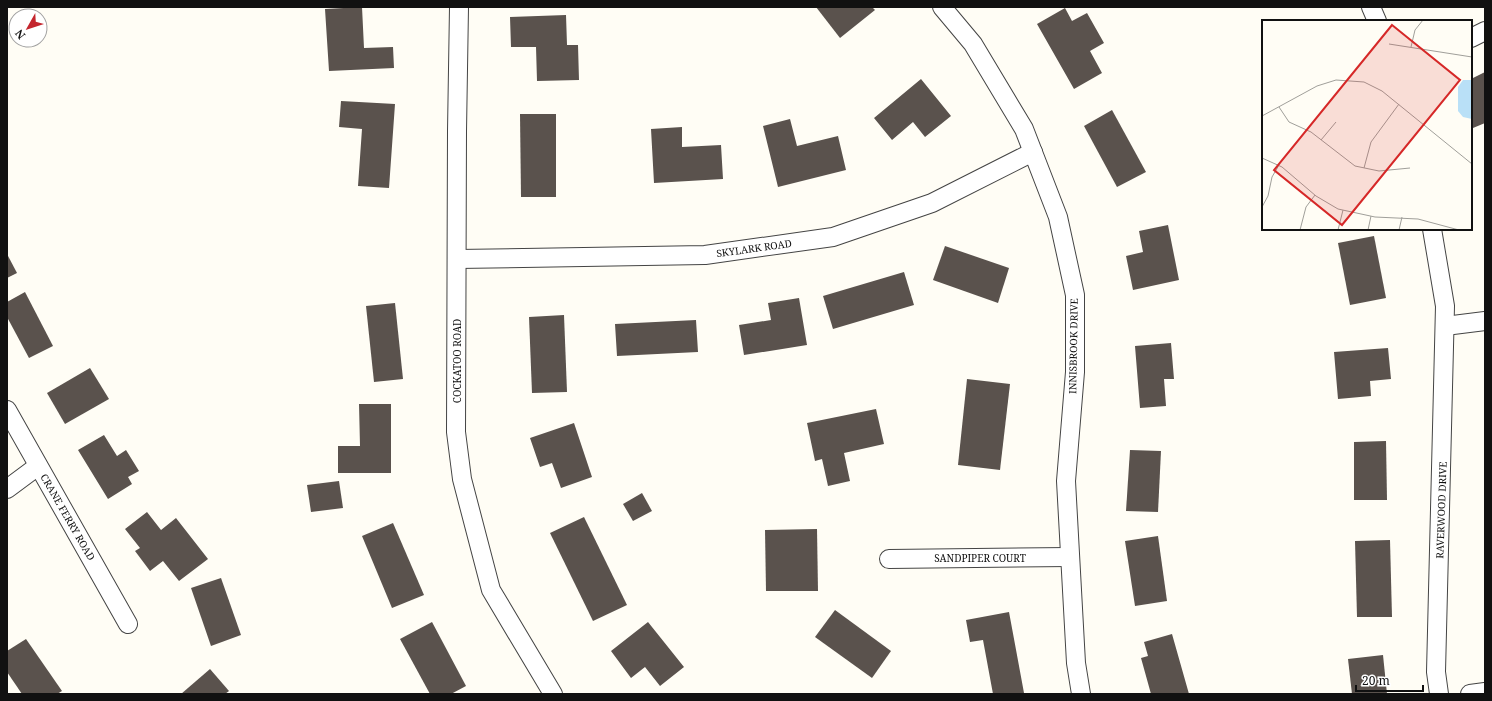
<svg xmlns="http://www.w3.org/2000/svg" width="1492" height="701" font-family="'Noto Serif',serif">
<style>
.building{fill:#5a524d}
.lines{fill:none;stroke-linecap:round;stroke-linejoin:round}
.street-casing{stroke:#444;stroke-width:20}
.street{stroke:#fff;stroke-width:18}
.labels{text-anchor:middle;stroke-width:4;stroke-linejoin:round;paint-order:stroke}
.street-label{font-size:10px;fill:#111;stroke:#fff}
.inset-road{fill:none;stroke:#a09f9a;stroke-width:1}
.view{fill:#d62828;fill-opacity:0.15;stroke:#d62828;stroke-width:2}
.inset-edge{fill:none;stroke:#111;stroke-width:2}
</style>
<rect width="100%" height="100%" fill="#fffdf5"/>
<g class="building">
<polygon points="362,7 364,48 393,47 394,68 329,71 325,9"/>
<polygon points="816,7 872,7 875,10 840,38"/>
<polygon points="1065,8 1072,21 1087,13 1104,43 1090,51 1102,73 1074,89 1037,24"/>
<polygon points="566,15 567,45 578,45 579,80 537,81 536,47 511,47 510,17"/>
<polygon points="1485,72 1485,123 1473,128 1471,124 1471,79"/>
<polygon points="921,79 951,116 925,137 913,122 892,140 874,118"/>
<polygon points="341,101 395,104 389,188 358,186 362,129 339,127"/>
<polygon points="1112,110 1146,172 1117,187 1084,126"/>
<polygon points="520,114 556,114 556,197 521,197"/>
<polygon points="790,119 797,146 838,136 846,170 778,187 763,126"/>
<polygon points="682,127 682,147 721,145 723,179 654,183 651,129"/>
<polygon points="1168,225 1179,280 1133,290 1126,256 1143,252 1139,231"/>
<polygon points="1374,236 1386,298 1350,305 1338,243"/>
<polygon points="945,246 1009,268 998,303 933,280"/>
<polygon points="7,254 17,273 7,278"/>
<polygon points="904,272 914,305 833,329 823,296"/>
<polygon points="25,292 53,346 29,358 7,317 7,302"/>
<polygon points="799,298 807,345 744,355 739,325 771,320 768,303"/>
<polygon points="395,303 403,379 374,382 366,306"/>
<polygon points="564,315 567,392 532,393 529,317"/>
<polygon points="696,320 698,352 617,356 615,324"/>
<polygon points="1171,343 1174,379 1164,379 1166,406 1140,408 1135,346"/>
<polygon points="1388,348 1391,379 1370,381 1371,396 1338,399 1334,352"/>
<polygon points="90,368 109,399 65,424 47,393"/>
<polygon points="967,379 1010,384 1000,470 958,465"/>
<polygon points="359,404 391,404 391,473 338,473 338,446 360,446"/>
<polygon points="876,409 884,444 844,453 850,481 828,486 822,459 815,461 807,423"/>
<polygon points="574,423 592,477 561,488 552,463 540,467 530,438"/>
<polygon points="104,435 117,456 126,450 139,471 128,477 132,484 108,499 78,450"/>
<polygon points="1386,441 1387,500 1354,500 1354,442"/>
<polygon points="1130,450 1161,451 1158,512 1126,511"/>
<polygon points="339,481 343,508 311,512 307,485"/>
<polygon points="642,493 652,511 633,521 623,504"/>
<polygon points="147,512 161,530 176,518 208,559 179,581 163,561 150,571 135,551 140,548 125,529"/>
<polygon points="584,517 627,605 593,621 550,533"/>
<polygon points="393,523 424,595 392,608 362,536"/>
<polygon points="817,529 818,591 766,591 765,530"/>
<polygon points="1158,536 1167,601 1135,606 1125,541"/>
<polygon points="1390,540 1392,617 1357,617 1355,541"/>
<polygon points="221,578 241,635 211,646 191,588"/>
<polygon points="835,610 891,651 872,678 815,637"/>
<polygon points="1009,612 1024,693 993,694 983,640 970,642 966,620"/>
<polygon points="432,622 466,686 451,694 430,694 400,639"/>
<polygon points="648,622 684,667 660,686 645,667 631,678 611,651"/>
<polygon points="1172,634 1189,694 1151,694 1141,658 1148,656 1144,642"/>
<polygon points="26,639 62,691 57,694 22,694 7,672 7,651"/>
<polygon points="1383,655 1387,694 1352,694 1348,659"/>
<polygon points="210,669 229,691 225,694 181,694"/>
</g>
<g class="lines">
<g class="street-casing">
<g id="street">
<polyline points="459,7 457,131 456,432 462,479 491,590 553,694"/>
<polyline points="942,7 973,44 1024,129 1058,217 1075,295 1075,372 1066,481 1076,663 1081,694"/>
<polyline points="1371,7 1377,21"/>
<polyline points="1471,38 1485,31"/>
<polyline points="1432,229 1445,306 1436,672 1439,694"/>
<polyline points="457,259 705,255 833,237 932,203 1033,152"/>
<polyline points="1445,326 1485,321"/>
<polyline points="7,410 128,624"/>
<polyline points="7,489 38,466"/>
<polyline points="889,559 1070,557"/>
<polyline points="1470,694 1485,692"/>
</g>
</g>
<use href="#street" class="street"/>
</g>
<g class="labels">
<g class="street-label">
<text transform="translate(754 248) rotate(-8)" y="4">SKYLARK ROAD</text>
<text transform="translate(1073 346) rotate(-89)" y="4">INNISBROOK DRIVE</text>
<text transform="translate(457 361) rotate(-90)" y="4">COCKATOO ROAD</text>
<text transform="translate(1441 510) rotate(-88)" y="4">RAVERWOOD DRIVE</text>
<text transform="translate(68 517) rotate(60)" y="4">CRANE FERRY ROAD</text>
<text x="980" y="562">SANDPIPER COURT</text>
</g>
</g>
<g transform="translate(1262 20)">
<rect width="210" height="210" fill="#fffdf5"/>
<path d="M201,60H210V99L201,97L196,91V67Z" fill="#b9e0f7"/>
<path class="inset-road" d="M127,24L210,37M149,27L153,10L161,0M17,87L27,102L49,112L93,146L117,151L148,148M0,96L55,66L74,60L102,62L120,71L210,144M59,120L74,102M0,138L20,147L54,176L76,189L113,197L156,199L197,210M102,148L109,122L137,84M0,187L6,176L10,157L17,145M38,210L44,187L53,175M76,210L81,190M106,210L109,196M137,210L140,197"/>
<path class="view" d="M130,5L198,60L80,205L12,150Z"/>
<rect width="210" height="210" class="inset-edge"/>
</g>
<rect width="1492" height="701" fill="none" stroke="#111111" stroke-width="16"/>
<g transform="translate(28 28) rotate(231)"><circle r="19" fill="#ffffff" stroke="#a0a0a0"/>
<path d="M0-3L7 15L0 10L-7 15Z" fill="#c4262e"/>
<text y="-6" font-size="11" font-weight="bold" text-anchor="middle" fill="#111111">N</text>
</g>
<path d="M1356 685v6h67v-6" fill="none" stroke="#111111" stroke-width="2"/>
<text x="1362" y="685" font-size="12" fill="#111111" stroke="#ffffff" stroke-width="3" paint-order="stroke">20 m</text>
</svg>
